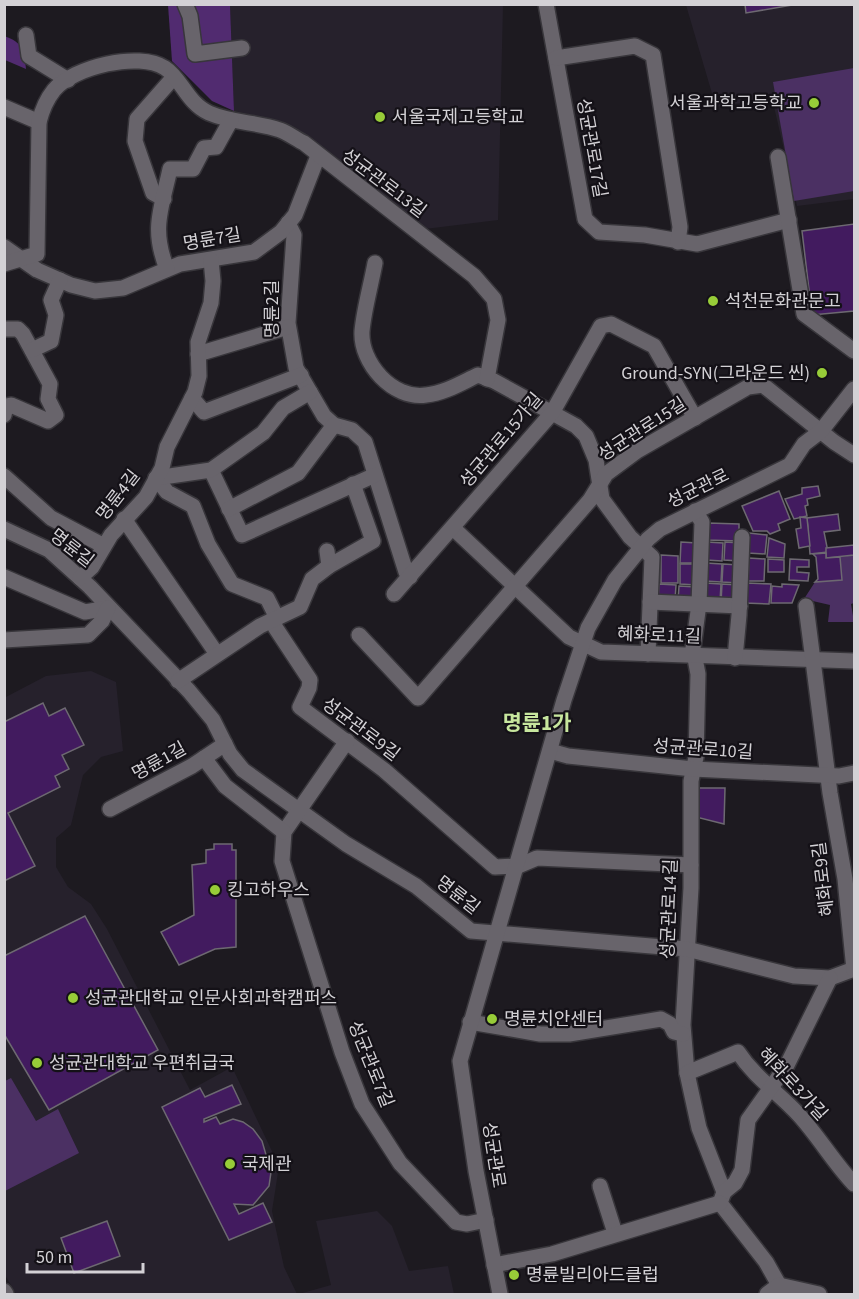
<svg xmlns="http://www.w3.org/2000/svg" width="859" height="1299" font-family="'Source Sans 3','Noto Sans KR',sans-serif">
<style>
.built{fill:#26212c}
.green{fill:#4b3063}
.forest{fill:#512b70}
.building{fill:#421b5f;stroke:#6d6971;stroke-width:1.5}
.lines{fill:none;stroke-linecap:round;stroke-linejoin:round}
.minor-casing{stroke:#38363b;stroke-width:18}
.tertiary-casing{stroke:#38363b;stroke-width:18}
.minor{stroke:#68646b;stroke-width:15}
.tertiary{stroke:#68646b;stroke-width:15}
.poi-dot{fill:#97cc38;stroke:#141117;stroke-width:2}
.labels{text-anchor:middle;stroke-width:4.5;stroke-linejoin:round;paint-order:stroke}
.poi-label{font-size:18px;fill:#d3d1d5;stroke:#141117;text-anchor:start}
.street-label{font-size:18px;fill:#d3d1d5;stroke:#141117}
.quarter-label{font-size:21px;font-weight:bold;fill:#c7e69e;stroke:#141117}
</style>
<rect width="100%" height="100%" fill="#1d1a20"/>
<g class="built">
<polygon points="230,5 503,5 498,220 425,229 284,122 234,111"/>
<polygon points="686,5 854,5 854,199 797,206 772,98 716,107"/>
<polygon points="91,671 116,682 123,751 101,757 83,775 71,825 56,838 56,867 68,887 91,904 107,929 190,1090 232,1067 279,1166 272,1211 284,1267 297,1294 16,1294 5,1275 4,698 46,676"/>
<polygon points="377,1211 392,1226 409,1271 448,1266 454,1294 299,1294 331,1285 316,1221"/>
</g>
<g class="green">
<polygon points="854,68 854,191 794,201 773,82"/>
<polygon points="854,555 854,603 851,604 854,622 828,622 830,605 804,599 815,582 842,579 840,557"/>
<polygon points="11,1078 36,1121 58,1109 79,1153 5,1191 5,1081"/>
</g>
<g class="forest">
<polygon points="168,5 230,5 234,111 212,101 172,61"/>
<path d="M4,36C23,42 24,51 26,69L5,60Z"/>
</g>
<g class="building">
<polygon points="745,4 798,4 746,13"/>
<polygon points="854,224 854,311 812,315 802,231"/>
<polygon points="818,486 820,496 807,499 808,505 805,506 807,516 794,519 785,499 802,494 802,488"/>
<polygon points="779,491 790,519 778,524 780,530 770,534 767,531 753,531 742,506"/>
<polygon points="838,514 840,530 824,532 828,552 810,554 807,518"/>
<polygon points="800,517 807,518 810,546 799,548 796,529 801,528"/>
<polygon points="708,523 739,524 739,541 707,540"/>
<polygon points="749,533 767,535 765,554 748,553"/>
<polygon points="769,538 785,544 784,558 767,557"/>
<polygon points="681,542 697,543 697,563 680,563"/>
<polygon points="707,542 723,543 722,561 706,560"/>
<polygon points="725,542 741,543 739,561 724,560"/>
<polygon points="854,545 854,555 826,558 826,548"/>
<polygon points="826,553 826,558 840,557 842,580 815,582 818,579 816,557 813,554"/>
<polygon points="661,555 678,556 678,583 661,583"/>
<polygon points="749,558 765,559 764,581 748,581"/>
<polygon points="768,559 784,560 784,572 768,572"/>
<polygon points="790,559 809,560 809,567 797,567 797,572 809,573 808,581 789,580"/>
<polygon points="706,563 722,564 721,582 705,581"/>
<polygon points="680,564 697,564 696,585 680,584"/>
<polygon points="723,564 739,565 738,583 722,582"/>
<polygon points="705,583 721,584 720,602 704,601"/>
<polygon points="747,583 771,584 769,604 745,603"/>
<polygon points="659,584 676,585 675,600 658,599"/>
<polygon points="722,584 738,585 737,603 721,602"/>
<polygon points="782,584 799,585 792,603 771,603 772,586 782,587"/>
<polygon points="679,586 696,587 695,602 678,601"/>
<polygon points="43,703 49,716 65,708 84,745 62,755 69,769 55,776 60,787 8,813 35,866 4,881 4,722"/>
<polygon points="699,788 725,788 724,824 696,817"/>
<polygon points="214,844 232,844 232,850 236,850 236,947 215,949 179,965 161,932 194,915 192,865 206,863 206,850 214,849"/>
<polygon points="85,916 158,1050 49,1110 4,1034 4,956"/>
<polygon points="232,1085 241,1104 204,1119 204,1122 216,1117 220,1124 233,1119 243,1122 253,1129 262,1141 271,1172 269,1186 253,1205 234,1204 239,1214 263,1203 272,1222 229,1240 162,1107 200,1088 205,1097"/>
<polygon points="107,1221 120,1256 74,1273 61,1238"/>
</g>
<g class="lines">
<g class="minor-casing">
<g id="minor">
<polyline points="185,4 190,16 195,54 242,48"/>
<polyline points="546,4 585,219 599,232 645,235 697,244 789,220"/>
<polyline points="26,35 29,56 68,80"/>
<polyline points="556,58 635,46 653,55 680,227 678,242"/>
<polyline points="4,107 39,122"/>
<polyline points="778,157 804,314 854,351"/>
<polyline points="164,199 153,193 135,141 137,119 173,78"/>
<polyline points="288,223 294,235 288,323 296,368 324,416 334,425 352,430 365,442 406,572 410,577"/>
<polyline points="4,247 37,270 71,285 95,291 123,288 180,264 254,252 281,232 295,215 318,156"/>
<path d="M375,263C371,285 364,309 362,331C360,363 393,400 426,395C445,393 461,383 478,375L494,381L576,426L586,436L596,460L602,499L630,537L652,557L648,654"/>
<path d="M4,264L37,254L39,122C42,110 46,100 54,90C73,67 139,51 165,68C181,78 187,103 209,113C232,123 257,122 280,130C288,133 296,139 304,143L474,276L494,299L498,320L487,379"/>
<path d="M167,269C151,229 161,210 170,169H193L204,148L216,147L231,120"/>
<polyline points="4,329 18,329 23,334 50,384 48,399 56,415 48,421 11,405 6,406 4,415"/>
<polyline points="32,350 51,341 56,315 51,300 60,280"/>
<polyline points="198,354 288,327"/>
<polyline points="192,398 204,412 301,375"/>
<polyline points="211,470 242,535 375,475"/>
<polyline points="4,476 51,518 104,546"/>
<polyline points="156,478 167,492 193,506 208,544 232,584 267,598 274,612 275,627 310,680 309,688 300,707 384,770 495,867 518,866 537,858 691,865"/>
<polyline points="156,478 211,470 263,433 283,408 310,392"/>
<polyline points="229,509 298,473 334,425"/>
<polyline points="695,511 702,522 699,604 693,648 698,674 696,757 691,781 691,888 683,1025 687,1073 699,1128 724,1192 720,1203 766,1262 779,1285"/>
<polyline points="124,519 217,654"/>
<polyline points="453,528 569,637 601,652 854,661"/>
<polyline points="4,529 49,550 90,587 189,691 213,720 230,754 243,770 346,844 416,886 471,931 687,949 794,976 830,978 854,969"/>
<polyline points="329,566 373,541 353,484"/>
<polyline points="4,577 85,612 108,608"/>
<polyline points="80,578 92,567 111,535 146,497 162,468 167,447 195,392 199,376 198,342 211,303 213,281 211,260"/>
<polyline points="394,594 552,413 601,326 611,324 654,346 695,418"/>
<polyline points="650,602 740,606"/>
<polyline points="806,606 830,793 845,879 854,970"/>
<polyline points="359,635 418,698 590,500 606,474 637,451 748,387 763,385 834,442 854,455"/>
<polyline points="4,640 88,635 102,621 108,608"/>
<polyline points="735,658 739,615 742,537"/>
<polyline points="178,681 260,626 300,607 312,579 329,566 327,551"/>
<polyline points="347,741 284,832 282,861 342,1052 362,1104 400,1163 456,1222 467,1224 486,1220"/>
<polyline points="550,751 568,756 693,769 839,776 854,773"/>
<polyline points="204,758 225,786 284,832"/>
<polyline points="110,809 192,766 225,744"/>
<polyline points="470,1022 540,1034 569,1034 661,1019 670,1024 674,1032 683,1034"/>
<path d="M687,1073L738,1052C755,1078 779,1093 799,1115C819,1137 834,1163 854,1184"/>
<polyline points="600,1186 615,1233"/>
<polyline points="724,1192 735,1183 742,1170 748,1120 787,1065 830,978"/>
<polyline points="494,1265 552,1254 720,1203"/>
<polyline points="4,1291 6,1294"/>
<polyline points="767,1294 779,1285 819,1294"/>
</g>
</g>
<g class="tertiary-casing">
<polyline id="tertiary" points="500,1294 476,1171 460,1061 564,700 588,628 615,580 648,539 660,529 790,465 804,444 821,431 854,389"/>
</g>
<use href="#minor" class="minor"/>
<use href="#tertiary" class="tertiary"/>
</g>
<g class="poi-dot">
<circle cx="814" cy="103" r="6"/>
<circle cx="380" cy="117" r="6"/>
<circle cx="713" cy="301" r="6"/>
<circle cx="822" cy="373" r="6"/>
<circle cx="215" cy="890" r="6"/>
<circle cx="73" cy="998" r="6"/>
<circle cx="492" cy="1019" r="6"/>
<circle cx="37" cy="1063" r="6"/>
<circle cx="230" cy="1164" r="6"/>
<circle cx="514" cy="1275" r="6"/>
</g>
<g class="labels">
<g class="poi-label">
<text x="802" y="109" text-anchor="end">서울과학고등학교</text>
<text x="392" y="123">서울국제고등학교</text>
<text x="725" y="307">석천문화관문고</text>
<text x="810" y="379" text-anchor="end">Ground-SYN(그라운드 씬)</text>
<text x="227" y="896">킹고하우스</text>
<text x="85" y="1004">성균관대학교 인문사회과학캠퍼스</text>
<text x="504" y="1025">명륜치안센터</text>
<text x="49" y="1069">성균관대학교 우편취급국</text>
<text x="242" y="1170">국제관</text>
<text x="526" y="1281">명륜빌리아드클럽</text>
</g>
<g class="street-label">
<text transform="translate(592 148) rotate(80)" y="6">성균관로17길</text>
<text transform="translate(384 183) rotate(37)" y="6">성균관로13길</text>
<text transform="translate(212 239) rotate(-10)" y="6">명륜7길</text>
<text transform="translate(272 309) rotate(-90)" y="6">명륜2길</text>
<text transform="translate(642 429) rotate(-33)" y="6">성균관로15길</text>
<text transform="translate(501 440) rotate(-50)" y="6">성균관로15가길</text>
<text transform="translate(698 488) rotate(-26)" y="6">성균관로</text>
<text transform="translate(118 495) rotate(-52)" y="6">명륜4길</text>
<text transform="translate(72 548) rotate(38)" y="6">명륜길</text>
<text transform="translate(659 635) rotate(2)" y="6">혜화로11길</text>
<text transform="translate(361 729) rotate(37)" y="6">성균관로9길</text>
<text transform="translate(703 749) rotate(4)" y="6">성균관로10길</text>
<text transform="translate(159 761) rotate(-29)" y="6">명륜1길</text>
<text transform="translate(823 879) rotate(-97)" y="6">혜화로9길</text>
<text transform="translate(458 895) rotate(38)" y="6">명륜길</text>
<text transform="translate(669 909) rotate(-88)" y="6">성균관로14길</text>
<text transform="translate(371 1064) rotate(68)" y="6">성균관로7길</text>
<text transform="translate(793 1084) rotate(47)" y="6">혜화로3가길</text>
<text transform="translate(494 1155) rotate(81)" y="6">성균관로</text>
</g>
<g class="quarter-label">
<text x="537" y="730">명륜1가</text>
</g>
</g>
<rect width="859" height="1299" fill="none" stroke="#d3d1d5" stroke-width="12"/>
<path d="M27 1263v9h116v-9" fill="none" stroke="#d3d1d5" stroke-width="3"/>
<text x="36" y="1263" font-size="18" fill="#d3d1d5" stroke="#141117" stroke-width="4.5" paint-order="stroke">50 m</text>
</svg>
